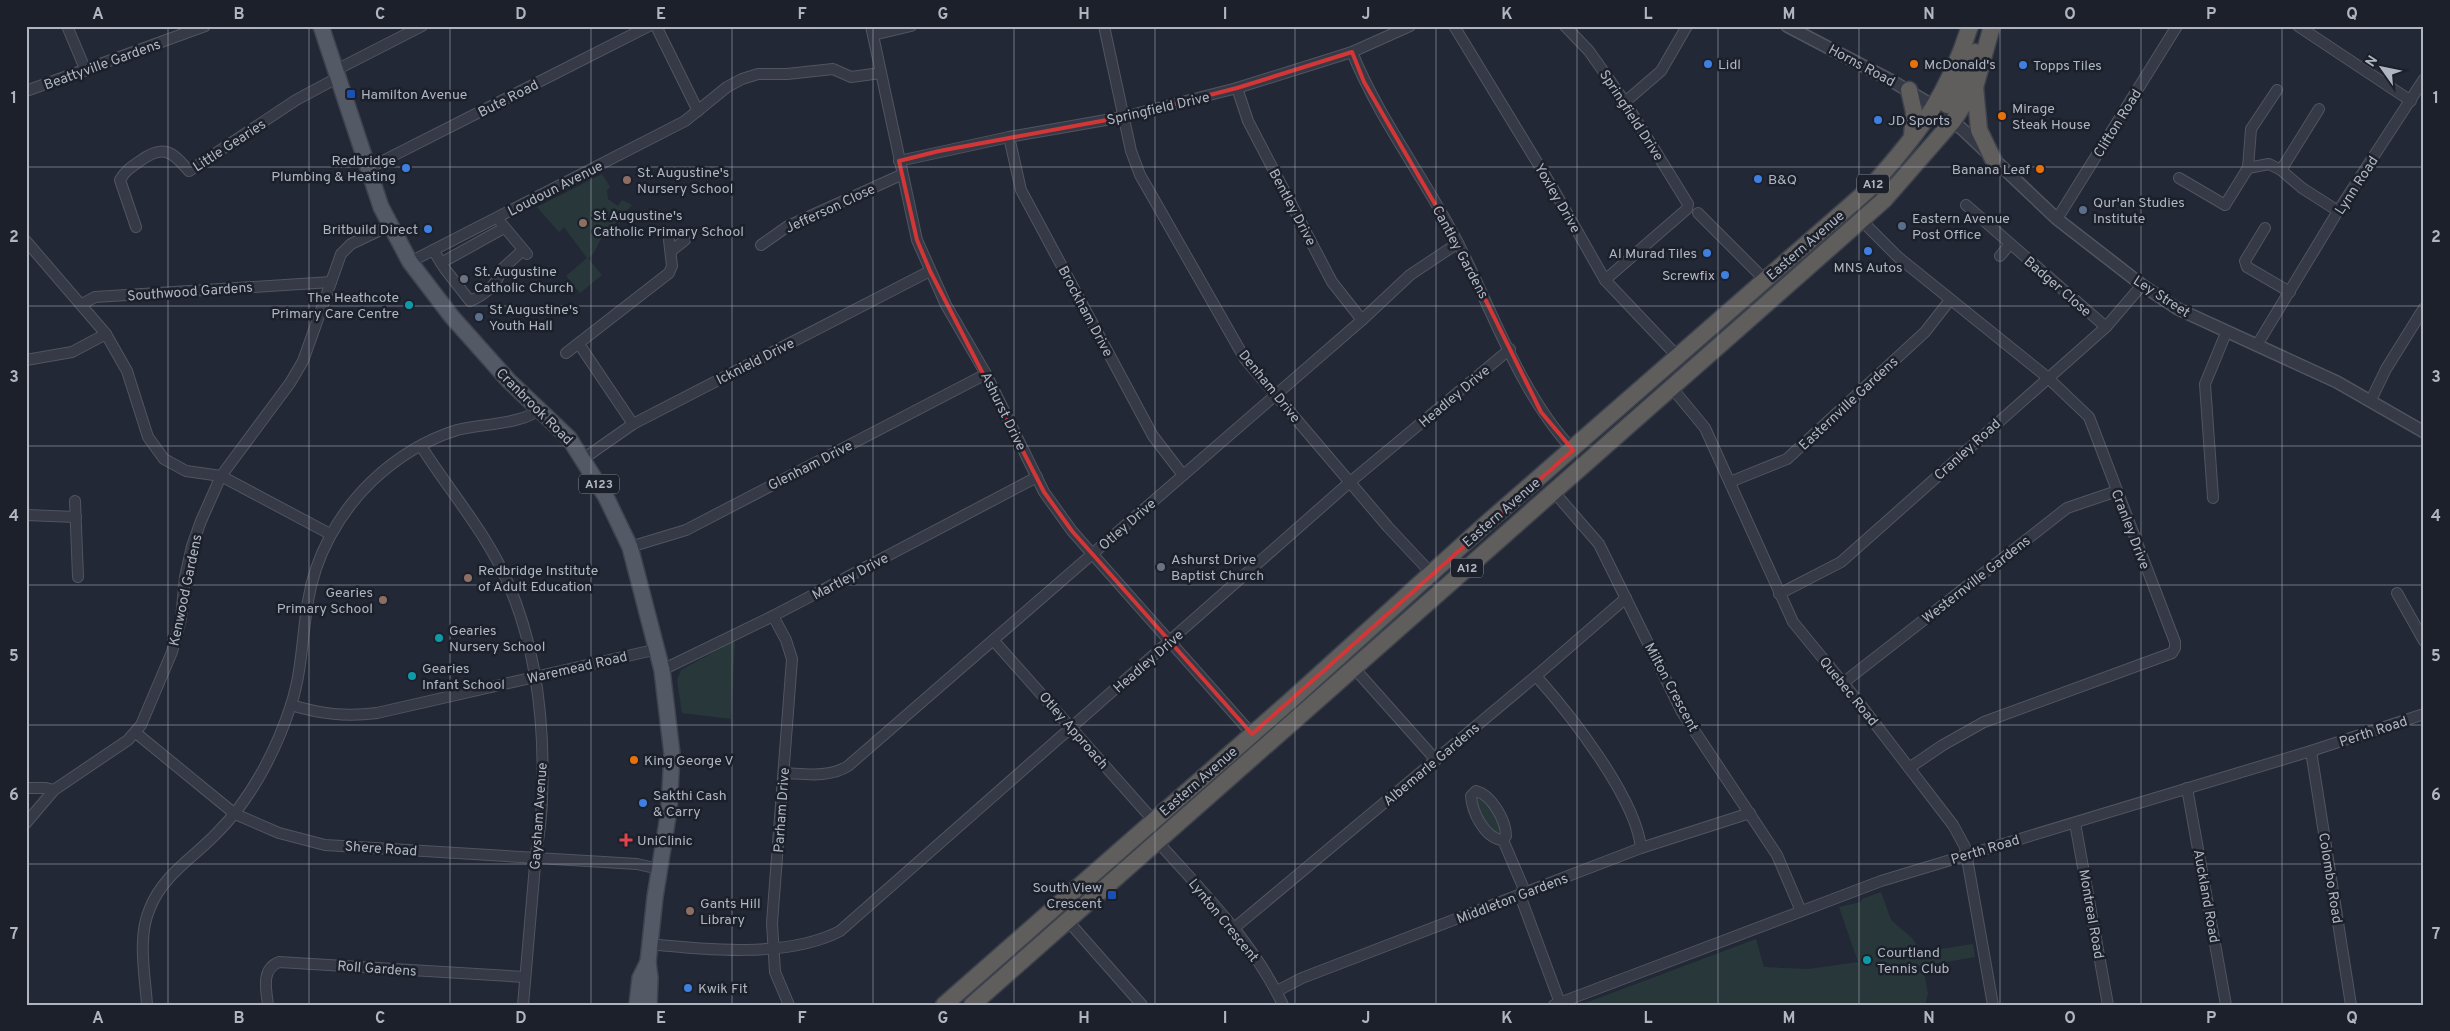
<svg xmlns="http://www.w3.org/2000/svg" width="2450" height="1031" font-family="Overpass,sans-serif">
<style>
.green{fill:#28383a}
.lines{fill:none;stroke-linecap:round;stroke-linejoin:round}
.minor-casing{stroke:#505560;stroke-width:12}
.tertiary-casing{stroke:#505560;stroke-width:14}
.primary-casing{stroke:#3f444f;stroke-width:18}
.trunk-casing{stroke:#3d424d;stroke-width:19}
.minor{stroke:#363a46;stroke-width:10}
.tertiary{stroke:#363a46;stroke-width:11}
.primary{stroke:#545966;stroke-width:15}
.trunk{stroke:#605e5c;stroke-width:16}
.marked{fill:none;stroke:#d23637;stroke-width:4;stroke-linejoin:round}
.grid{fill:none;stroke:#b0b5c2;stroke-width:1;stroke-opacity:0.55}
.shop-dot{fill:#3f7fe0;stroke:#1b202a;stroke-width:2}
.food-dot{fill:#e8710a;stroke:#1b202a;stroke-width:2}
.transit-dot{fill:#1a4fb4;stroke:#1b202a;stroke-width:2}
.education-dot{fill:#8d6e63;stroke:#1b202a;stroke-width:2}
.service-dot{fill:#5c6f8a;stroke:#1b202a;stroke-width:2}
.worship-dot{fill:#6b7280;stroke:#1b202a;stroke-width:2}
.culture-dot{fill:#0f9aa8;stroke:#1b202a;stroke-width:2}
.health-dot{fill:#e0444e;stroke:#1b202a;stroke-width:2}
.labels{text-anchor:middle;stroke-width:5;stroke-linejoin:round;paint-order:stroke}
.shield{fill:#1b202a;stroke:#838894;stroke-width:1}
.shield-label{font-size:12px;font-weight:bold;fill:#b0b5c2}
.street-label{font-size:14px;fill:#b0b5c2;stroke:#1b202a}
.poi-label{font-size:14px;fill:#b0b5c2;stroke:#1b202a;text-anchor:start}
.neatline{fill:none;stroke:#b0b5c2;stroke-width:2}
.grid-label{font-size:16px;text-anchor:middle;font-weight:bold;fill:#b0b5c2}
</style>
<rect width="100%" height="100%" fill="#222835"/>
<g class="green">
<polygon points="602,174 610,187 607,190 608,199 618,206 622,200 632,205 602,237 593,254 588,258 602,275 580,293 566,276 587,258 564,227 559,232 537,207"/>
<polygon points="735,640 731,719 682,713 677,680 681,670"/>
<path d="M1479,796L1493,809L1502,833L1500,835C1485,830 1478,812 1476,798Z"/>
<polygon points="1881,892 1891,920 1912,938 1921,952 1973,944 1975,957 1923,966 1928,994 1925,1005 1580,1005 1756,939 1764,967 1808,969 1858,962 1839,907 1861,902 1862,899"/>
</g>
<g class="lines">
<g class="minor-casing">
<g id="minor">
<polyline points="67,26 86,71"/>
<polyline points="656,26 698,111"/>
<polyline points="871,26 917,240 946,305 986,374 1044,492 1072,531 1252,734"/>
<polyline points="1104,26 1131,151 1140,175 1245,359 1388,527 1432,574"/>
<polyline points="1454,26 1551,185 1605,280 1678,357"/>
<polyline points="1565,26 1589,51 1625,102 1688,204 1687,209 1605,280"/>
<polyline points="2298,26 2411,101"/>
<polyline points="873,35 911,26"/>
<path d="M1352,52C1379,119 1424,177 1457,241C1492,309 1520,394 1573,450"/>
<polyline points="334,71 422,26"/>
<polyline points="1237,88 1248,121 1332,282 1362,320"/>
<polyline points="26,91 205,26"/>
<polyline points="1625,102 1661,71 1687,26"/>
<polyline points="1009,137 1021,190 1153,436 1183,475"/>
<polyline points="899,161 1009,137 1123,117 1237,88 1352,52 1410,26"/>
<polyline points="2248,168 2251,129 2277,90"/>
<polyline points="367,169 649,26"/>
<polyline points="2281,170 2319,109"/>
<polyline points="2179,178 2225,205 2248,168 2269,164 2281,170 2302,188 2338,211"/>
<polyline points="1966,205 2106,327"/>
<polyline points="1698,213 1765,280"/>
<polyline points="2057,219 2177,26"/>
<polyline points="1861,220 1898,257 2047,377 2089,417 2175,642 2175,648 2172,653 1984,722 1943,745 1909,768"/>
<polyline points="501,223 527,254"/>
<path d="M136,227L120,180C125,171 131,167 140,161C163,144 172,151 189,171L296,100L337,78"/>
<polyline points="2265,228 2245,261 2247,267 2290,292"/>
<polyline points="26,241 106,334 127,371 148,437 164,459 186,471 221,476 330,534"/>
<polyline points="761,245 788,226 901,175"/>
<path d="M433,250L445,269L470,301C483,296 498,284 501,270L523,250"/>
<polyline points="671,251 685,240"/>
<polyline points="2000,256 2010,244"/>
<polyline points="410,262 685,121 727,87 742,79 758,74 787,74 833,69 851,77 881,73"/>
<polyline points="441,263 504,228"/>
<polyline points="82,304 95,297 331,282"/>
<polyline points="579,344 633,424"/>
<polyline points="2257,345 2338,211 2424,79"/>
<polyline points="566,353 669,273 672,266 669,240"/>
<polyline points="26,360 72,352 106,334"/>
<polyline points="1672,388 1705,428 1793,622 1853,695 1953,825 1965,847 1993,1005"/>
<polyline points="2371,400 2386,369 2424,308"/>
<path d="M421,446C450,492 486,532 508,583C537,650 545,725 542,798C542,820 537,843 535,865C531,912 527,958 523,1005"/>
<polyline points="583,459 633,424 930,271"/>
<polyline points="1730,482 1787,459 1925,332 1950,300"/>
<polyline points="1554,492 1599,544 1682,712 1777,855 1801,911"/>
<polyline points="2213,498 2205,384 2226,333"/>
<polyline points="75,501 78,577"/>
<polyline points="26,515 76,517"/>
<polyline points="630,547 686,530 986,374"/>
<polyline points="2397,593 2424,641"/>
<polyline points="1779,594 1841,562 2106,327 2142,285"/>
<polyline points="773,616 786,640 792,659 772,923 775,972 789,1005"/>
<polyline points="994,641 1153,820"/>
<polyline points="1354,668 1436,760"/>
<polyline points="662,670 773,616 1037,477"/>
<path d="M1536,676C1570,714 1636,798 1641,848"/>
<polyline points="1843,683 2067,508 2117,491"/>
<path d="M291,705C321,714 346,717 377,713L658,649"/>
<polyline points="136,733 235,814 279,833 325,845 637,864 659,869"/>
<polyline points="2311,751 2351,1005"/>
<path d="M784,773C806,774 829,778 848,766L1362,320L1410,275L1458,243"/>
<polyline points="26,788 46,788 54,790"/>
<polyline points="2187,788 2226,1005"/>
<path d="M1476,791C1492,795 1506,821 1506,836L1503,840C1485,839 1472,812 1471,796Z"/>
<polyline points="26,823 54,790 128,740 141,725 172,652 181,619 185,577 192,546 201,521 221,476 290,383 303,361 341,254 351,244 389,226"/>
<polyline points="2075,823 2108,1005"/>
<polyline points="1503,840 1523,887 1521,898 1560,1003"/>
<path d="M1157,841C1202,891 1254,943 1283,1005"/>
<polyline points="1068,921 1142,1005"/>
<polyline points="1233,929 1536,676 1626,598"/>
<path d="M650,944C706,950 789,958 840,931L1350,482L1510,349"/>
<polyline points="1277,991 1302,978 1641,848 1750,813"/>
<path d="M147,1005C145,974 137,937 150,908C163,875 193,858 217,833C251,799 276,751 291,705C302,672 302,636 308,601C315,557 338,514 371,482C395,459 425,440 457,430C480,424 525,424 539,409"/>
<path d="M268,1005C266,989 261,969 279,962L525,977"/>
<polyline points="1554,1005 1881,881 2311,751 2424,714"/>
</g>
</g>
<g class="tertiary-casing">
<polyline id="tertiary" points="1787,26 1892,81 1935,107 1962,129 2057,219 2142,285 2178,309 2337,382 2424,432"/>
</g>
<g class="primary-casing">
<g id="primary">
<polyline points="321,26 381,207 410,262 452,317 509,381 569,438 606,497 630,547 662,670 672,754 669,810 655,897 648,962 650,978 649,1005"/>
<polyline points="637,1005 640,978 648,962"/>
</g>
</g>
<g class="trunk-casing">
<g id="trunk">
<polyline points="1975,87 1979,130 1993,159"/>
<polyline points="1909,90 1914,112 1912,137"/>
<path d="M1947,105C1962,94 1969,69 1975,52"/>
<path d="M944,1005L1289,702L1488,522L1868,190C1917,136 1948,96 1970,26"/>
<polyline points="972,1005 1884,200 1953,121 1975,87 1992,26"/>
</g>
</g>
<use href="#minor" class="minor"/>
<use href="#tertiary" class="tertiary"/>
<use href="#primary" class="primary"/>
<use href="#trunk" class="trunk"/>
</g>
<path class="marked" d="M1352,52L1364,82L1457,242L1541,412L1573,450L1252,734L1072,531L1044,492L930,271L917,240L899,161L939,151L1123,117L1237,88Z"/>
<path class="grid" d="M168,26V1005M309,26V1005M450,26V1005M591,26V1005M732,26V1005M873,26V1005M1014,26V1005M1155,26V1005M1295,26V1005M1436,26V1005M1577,26V1005M1718,26V1005M1859,26V1005M2000,26V1005M2141,26V1005M2282,26V1005M26,167H2424M26,306H2424M26,446H2424M26,585H2424M26,725H2424M26,864H2424"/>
<g class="shop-dot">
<circle cx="1708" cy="64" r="5"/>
<circle cx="2023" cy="65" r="5"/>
<circle cx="1878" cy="120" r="5"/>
<circle cx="406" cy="168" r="5"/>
<circle cx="1758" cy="179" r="5"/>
<circle cx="428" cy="229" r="5"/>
<circle cx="1868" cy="251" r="5"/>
<circle cx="1707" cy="253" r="5"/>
<circle cx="1725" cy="275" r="5"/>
<circle cx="643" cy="803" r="5"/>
<circle cx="688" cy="988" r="5"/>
</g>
<g class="food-dot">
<circle cx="1914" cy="64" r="5"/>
<circle cx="2002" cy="116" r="5"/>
<circle cx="2040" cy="169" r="5"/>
<circle cx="634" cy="760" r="5"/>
</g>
<g class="transit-dot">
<rect x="346" y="89" width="10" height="10" rx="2.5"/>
<rect x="1107" y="890" width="10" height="10" rx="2.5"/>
</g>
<g class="education-dot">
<circle cx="627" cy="180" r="5"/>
<circle cx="583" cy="223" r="5"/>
<circle cx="468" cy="578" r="5"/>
<circle cx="383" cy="600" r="5"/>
<circle cx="690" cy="911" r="5"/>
</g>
<g class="service-dot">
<circle cx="2083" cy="210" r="5"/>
<circle cx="1902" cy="226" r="5"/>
<circle cx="479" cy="317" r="5"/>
</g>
<g class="worship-dot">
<circle cx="464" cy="279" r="5"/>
<circle cx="1161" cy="567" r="5"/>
</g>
<g class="culture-dot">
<circle cx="409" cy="305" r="5"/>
<circle cx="439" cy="638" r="5"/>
<circle cx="412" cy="676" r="5"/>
<circle cx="1867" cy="960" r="5"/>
</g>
<path class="health-dot" d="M623.5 832.5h5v5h5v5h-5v5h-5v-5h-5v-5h5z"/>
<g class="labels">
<g class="shield">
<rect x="1857" y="174.5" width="32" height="19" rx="4"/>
<rect x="579" y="474.5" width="40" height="19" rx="4"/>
<rect x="1451" y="558.5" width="32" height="19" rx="4"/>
</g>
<g class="shield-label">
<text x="1873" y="188">A12</text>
<text x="599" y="488">A123</text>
<text x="1467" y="572">A12</text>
</g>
<g class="street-label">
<text transform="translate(102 64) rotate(-20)" y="5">Beattyville Gardens</text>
<text transform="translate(1862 65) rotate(28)" y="5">Horns Road</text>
<text transform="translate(508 98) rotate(-27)" y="5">Bute Road</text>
<text transform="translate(1158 108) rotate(-13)" y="5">Springfield Drive</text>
<text transform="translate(1632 115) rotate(57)" y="5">Springfield Drive</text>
<text transform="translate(2117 123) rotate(-58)" y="5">Clifton Road</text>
<text transform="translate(229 145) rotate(-33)" y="5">Little Gearies</text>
<text transform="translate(2356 185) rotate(-57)" y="5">Lynn Road</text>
<text transform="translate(555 188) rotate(-27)" y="5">Loudoun Avenue</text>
<text transform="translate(1558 198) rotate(60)" y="5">Yoxley Drive</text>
<text transform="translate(1293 207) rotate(62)" y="5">Bentley Drive</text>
<text transform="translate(830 208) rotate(-25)" y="5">Jefferson Close</text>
<text transform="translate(1805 245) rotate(-41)" y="5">Eastern Avenue</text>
<text transform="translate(1461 252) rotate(62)" y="5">Cantley Gardens</text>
<text transform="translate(2058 286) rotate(41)" y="5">Badger Close</text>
<text transform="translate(190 291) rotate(-4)" y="5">Southwood Gardens</text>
<text transform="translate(2162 296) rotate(33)" y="5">Ley Street</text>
<text transform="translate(1086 311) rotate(62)" y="5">Brockham Drive</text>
<text transform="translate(755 361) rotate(-27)" y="5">Icknield Drive</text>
<text transform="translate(1270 386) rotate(51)" y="5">Denham Drive</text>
<text transform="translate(1454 396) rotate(-40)" y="5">Headley Drive</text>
<text transform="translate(1848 403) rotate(-43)" y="5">Easternville Gardens</text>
<text transform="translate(535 406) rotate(45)" y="5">Cranbrook Road</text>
<text transform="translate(1004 411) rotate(64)" y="5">Ashurst Drive</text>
<text transform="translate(1967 449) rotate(-42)" y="5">Cranley Road</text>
<text transform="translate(810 465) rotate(-27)" y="5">Glenham Drive</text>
<text transform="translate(1501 512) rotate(-41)" y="5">Eastern Avenue</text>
<text transform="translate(1127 524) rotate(-41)" y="5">Otley Drive</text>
<text transform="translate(2131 529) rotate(69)" y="5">Cranley Drive</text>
<text transform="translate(850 576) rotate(-28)" y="5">Martley Drive</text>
<text transform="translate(1976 579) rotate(-38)" y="5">Westernville Gardens</text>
<text transform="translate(185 590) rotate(-78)" y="5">Kenwood Gardens</text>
<text transform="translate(1148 661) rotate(-41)" y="5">Headley Drive</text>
<text transform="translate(577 667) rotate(-13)" y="5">Waremead Road</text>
<text transform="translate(1672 687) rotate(62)" y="5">Milton Crescent</text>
<text transform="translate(1849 691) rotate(51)" y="5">Quebec Road</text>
<text transform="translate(1074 730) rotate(49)" y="5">Otley Approach</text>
<text transform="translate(2373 731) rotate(-18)" y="5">Perth Road</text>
<text transform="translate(1431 764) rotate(-40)" y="5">Albemarle Gardens</text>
<text transform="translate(1198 781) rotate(-41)" y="5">Eastern Avenue</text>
<text transform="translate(781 810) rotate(-86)" y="5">Parham Drive</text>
<text transform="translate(538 816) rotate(-86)" y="5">Gaysham Avenue</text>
<text transform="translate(381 848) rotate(4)" y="5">Shere Road</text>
<text transform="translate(1985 849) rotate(-17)" y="5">Perth Road</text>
<text transform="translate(2331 878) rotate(81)" y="5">Colombo Road</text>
<text transform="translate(2207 896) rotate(80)" y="5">Auckland Road</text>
<text transform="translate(1512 898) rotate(-21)" y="5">Middleton Gardens</text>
<text transform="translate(2092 914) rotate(80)" y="5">Montreal Road</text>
<text transform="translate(1224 920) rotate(51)" y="5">Lynton Crescent</text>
<text transform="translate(377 968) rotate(4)" y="5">Roll Gardens</text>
</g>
<g class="poi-label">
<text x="1718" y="69">Lidl</text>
<text x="1924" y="69">McDonald's</text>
<text x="2033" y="70">Topps Tiles</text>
<text x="361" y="99">Hamilton Avenue</text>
<text x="2012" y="113">Mirage<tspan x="2012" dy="16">Steak House</tspan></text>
<text x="1888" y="125">JD Sports</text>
<text x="396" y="165" text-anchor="end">Redbridge<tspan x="396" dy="16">Plumbing &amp; Heating</tspan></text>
<text x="2030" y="174" text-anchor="end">Banana Leaf</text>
<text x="637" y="177">St. Augustine's<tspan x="637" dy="16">Nursery School</tspan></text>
<text x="1768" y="184">B&amp;Q</text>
<text x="2093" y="207">Qur'an Studies<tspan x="2093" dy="16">Institute</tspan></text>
<text x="593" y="220">St Augustine's<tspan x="593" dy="16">Catholic Primary School</tspan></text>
<text x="1912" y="223">Eastern Avenue<tspan x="1912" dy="16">Post Office</tspan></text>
<text x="418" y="234" text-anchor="end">Britbuild Direct</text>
<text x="1697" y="258" text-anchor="end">Al Murad Tiles</text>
<text x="1868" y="272" text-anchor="middle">MNS Autos</text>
<text x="474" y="276">St. Augustine<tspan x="474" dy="16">Catholic Church</tspan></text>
<text x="1715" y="280" text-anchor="end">Screwfix</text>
<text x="399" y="302" text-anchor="end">The Heathcote<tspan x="399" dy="16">Primary Care Centre</tspan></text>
<text x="489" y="314">St Augustine's<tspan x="489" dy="16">Youth Hall</tspan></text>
<text x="1171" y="564">Ashurst Drive<tspan x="1171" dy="16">Baptist Church</tspan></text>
<text x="478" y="575">Redbridge Institute<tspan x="478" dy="16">of Adult Education</tspan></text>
<text x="373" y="597" text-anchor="end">Gearies<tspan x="373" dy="16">Primary School</tspan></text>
<text x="449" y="635">Gearies<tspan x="449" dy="16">Nursery School</tspan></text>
<text x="422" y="673">Gearies<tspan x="422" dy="16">Infant School</tspan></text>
<text x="644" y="765">King George V</text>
<text x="653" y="800">Sakthi Cash<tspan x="653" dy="16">&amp; Carry</tspan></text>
<text x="637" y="845">UniClinic</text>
<text x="1102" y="892" text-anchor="end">South View<tspan x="1102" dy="16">Crescent</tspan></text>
<text x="700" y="908">Gants Hill<tspan x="700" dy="16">Library</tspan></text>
<text x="1877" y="957">Courtland<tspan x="1877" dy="16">Tennis Club</tspan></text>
<text x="698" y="993">Kwik Fit</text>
</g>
</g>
<rect width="2450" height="1031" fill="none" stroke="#1b202a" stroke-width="55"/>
<g transform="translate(2382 68) rotate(303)" stroke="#1b202a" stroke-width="4" paint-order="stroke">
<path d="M0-4L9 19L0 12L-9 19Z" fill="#b0b5c2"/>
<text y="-8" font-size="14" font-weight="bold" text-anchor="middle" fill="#b0b5c2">N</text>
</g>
<rect x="28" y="28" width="2394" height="976" class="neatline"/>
<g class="grid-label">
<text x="98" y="19">A</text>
<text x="239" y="19">B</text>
<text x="380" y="19">C</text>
<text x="521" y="19">D</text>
<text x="661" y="19">E</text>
<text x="802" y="19">F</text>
<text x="943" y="19">G</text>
<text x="1084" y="19">H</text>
<text x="1225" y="19">I</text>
<text x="1366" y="19">J</text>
<text x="1507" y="19">K</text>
<text x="1648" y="19">L</text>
<text x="1789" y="19">M</text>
<text x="1929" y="19">N</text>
<text x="2070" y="19">O</text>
<text x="2211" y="19">P</text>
<text x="2352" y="19">Q</text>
<text x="14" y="103">1</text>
<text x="2436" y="103">1</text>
<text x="14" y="242">2</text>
<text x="2436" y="242">2</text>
<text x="14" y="382">3</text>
<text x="2436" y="382">3</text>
<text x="14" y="521">4</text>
<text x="2436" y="521">4</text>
<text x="14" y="661">5</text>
<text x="2436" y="661">5</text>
<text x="14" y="800">6</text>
<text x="2436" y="800">6</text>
<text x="14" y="939">7</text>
<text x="2436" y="939">7</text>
<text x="98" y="1023">A</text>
<text x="239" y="1023">B</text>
<text x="380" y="1023">C</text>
<text x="521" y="1023">D</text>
<text x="661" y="1023">E</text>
<text x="802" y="1023">F</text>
<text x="943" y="1023">G</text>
<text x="1084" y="1023">H</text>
<text x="1225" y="1023">I</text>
<text x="1366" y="1023">J</text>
<text x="1507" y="1023">K</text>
<text x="1648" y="1023">L</text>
<text x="1789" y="1023">M</text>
<text x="1929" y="1023">N</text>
<text x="2070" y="1023">O</text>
<text x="2211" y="1023">P</text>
<text x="2352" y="1023">Q</text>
</g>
</svg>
